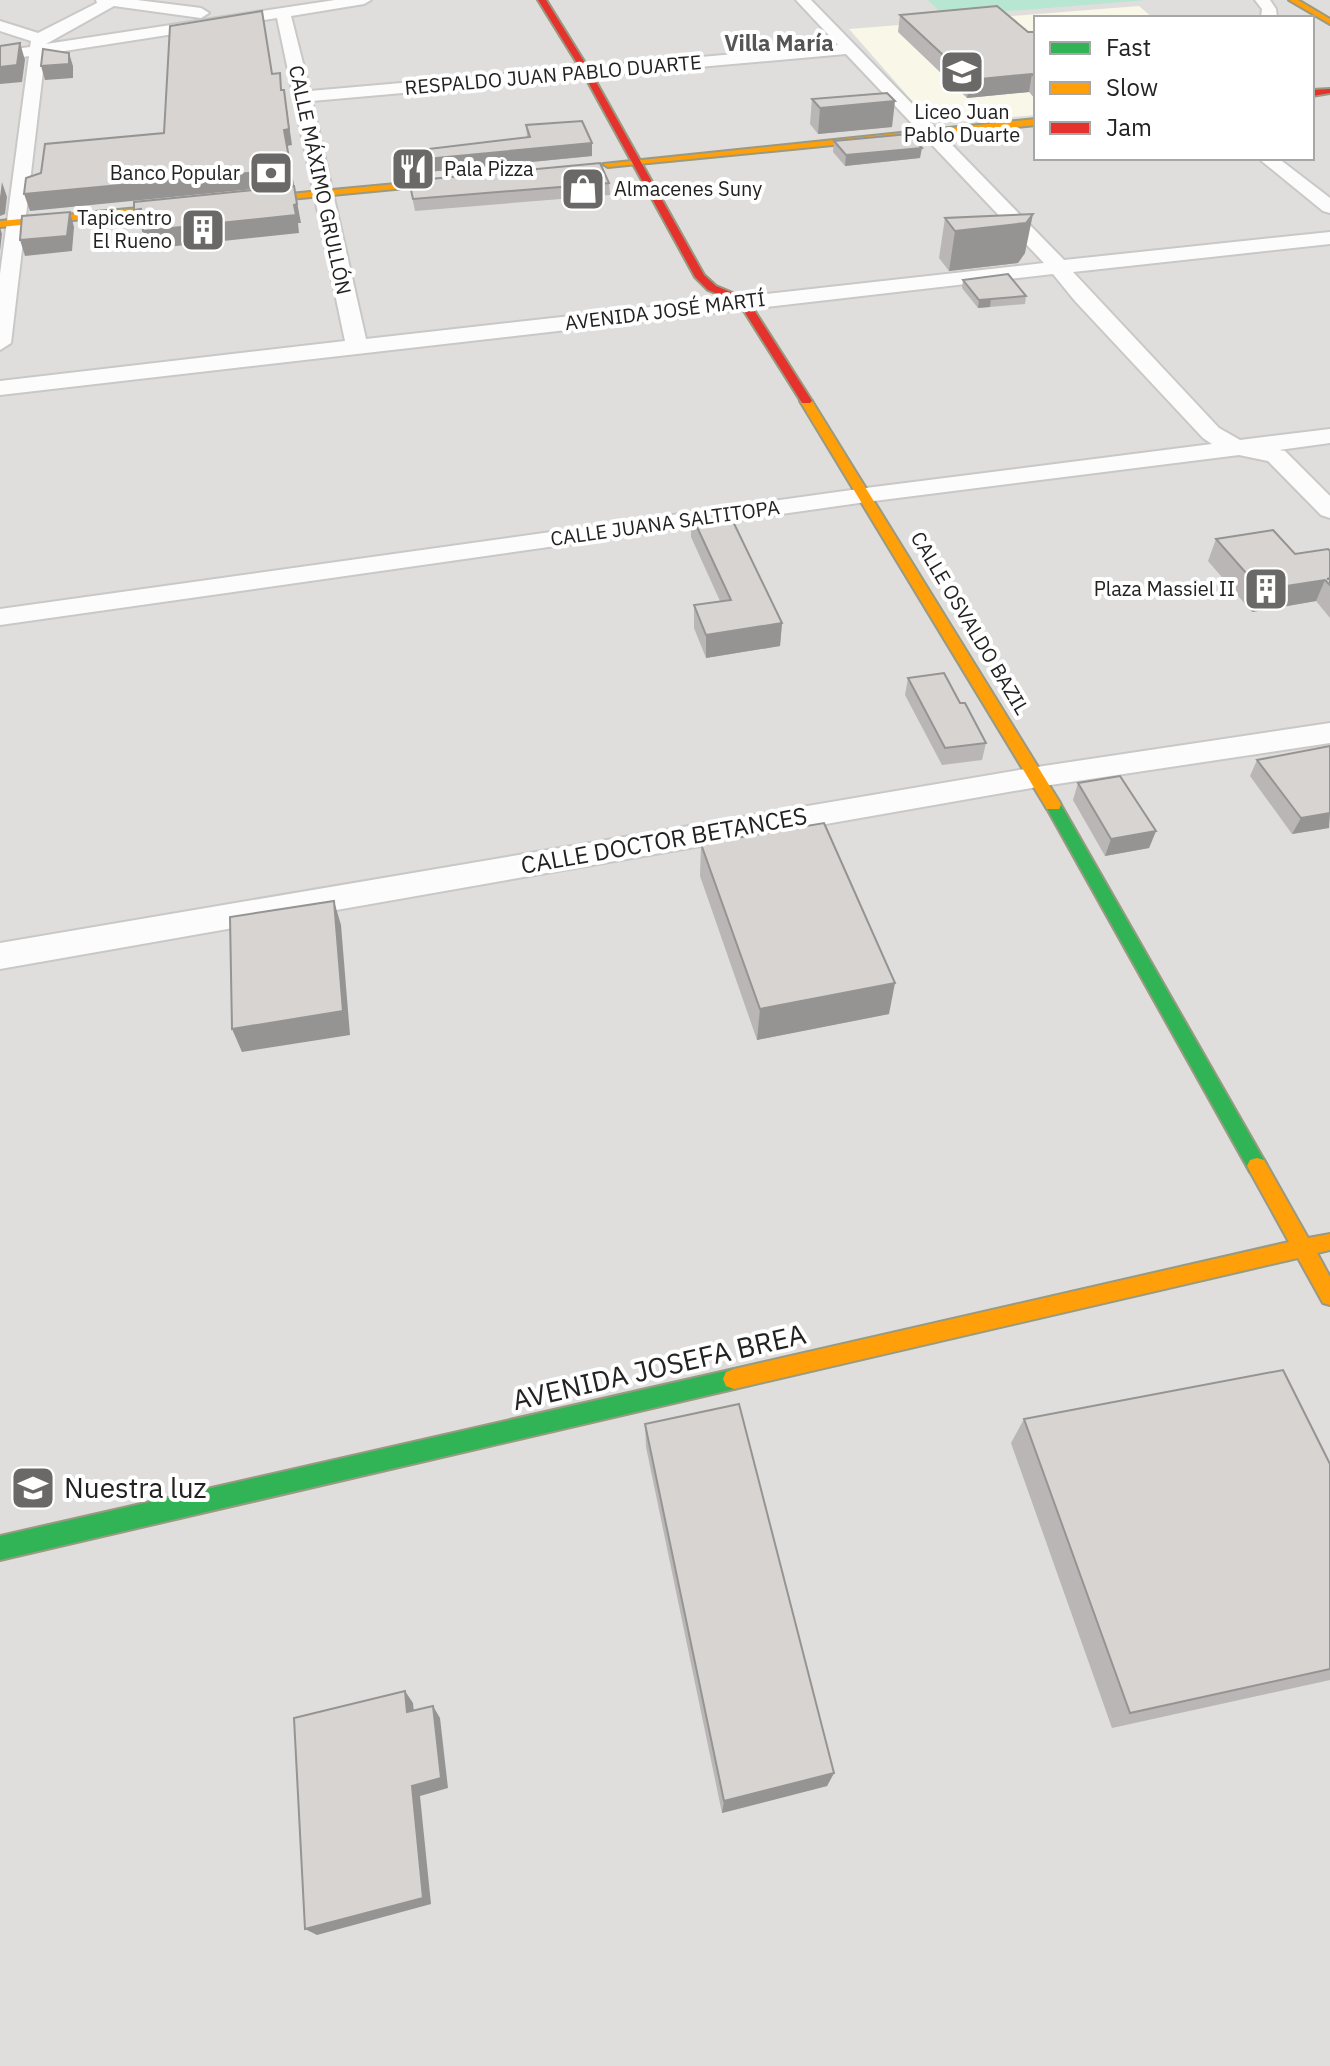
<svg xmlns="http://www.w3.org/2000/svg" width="1330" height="2066" font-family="'IBM Plex Sans',sans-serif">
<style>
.residential{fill:#dfdedc;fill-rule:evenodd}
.education{fill:#f8f7e8}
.pitch{fill:#b7e6d2}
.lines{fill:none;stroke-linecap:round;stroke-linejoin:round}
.street-casing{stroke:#c9c8c7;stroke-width:4}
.fast-casing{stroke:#999a82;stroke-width:4}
.slow-casing{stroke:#999a82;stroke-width:4}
.jam-casing{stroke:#999a82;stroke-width:4}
.street{fill:#fdfcfc;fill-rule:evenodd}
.fast{fill:#30b455;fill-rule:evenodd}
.slow{fill:#ff9f0a;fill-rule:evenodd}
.jam{fill:#e5322d;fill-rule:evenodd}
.wall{fill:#b9b6b5}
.shaded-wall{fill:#969493}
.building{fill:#d7d4d2;stroke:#969493;stroke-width:2}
.labels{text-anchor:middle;stroke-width:8;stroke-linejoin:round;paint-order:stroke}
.far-street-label{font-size:20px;fill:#222;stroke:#fff}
.far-poi-label{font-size:20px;fill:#222;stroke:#fff;text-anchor:end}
.far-neighbourhood-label{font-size:22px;font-weight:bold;fill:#555;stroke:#fff}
.street-label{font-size:24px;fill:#222;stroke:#fff}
.near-street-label{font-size:28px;fill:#222;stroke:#fff}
.near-poi-label{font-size:28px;fill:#222;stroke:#fff;text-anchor:start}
</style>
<rect width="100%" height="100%" fill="#f0eeeb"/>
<path class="residential" d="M0,0H1330V2066H0ZM1036,18H1312V158H1036Z"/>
<polygon class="education" points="1139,6 1153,18 1036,18 1036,115 956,122 928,119 849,29"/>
<polygon class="pitch" points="928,0 1147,0 945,16"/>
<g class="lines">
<g class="street-casing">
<g id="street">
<path d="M96,0H137L201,8L209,13L201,18L114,6L46,44L335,0H371L364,4L291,16L310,91L838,45L796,0H811L1064,260L1330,232V244L1073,272L1219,428L1240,440L1330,429V443L1279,450L1285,451L1330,496V518L1321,515L1268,461L1239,455L866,502L0,625V609L866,488L1212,444L1203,438L1075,301L1053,274L0,395V381L345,341L277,18L45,54L11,343L0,350V274L29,56L0,61V51L30,47L31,41L0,31V21L38,33L97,3ZM846,54L1044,263L366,339L312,101Z"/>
<polygon points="1255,0 1270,0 1276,9 1277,18 1261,18 1262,9"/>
<polygon points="1258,158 1278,158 1330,198 1330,213 1323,211"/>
<polygon points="1330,723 1330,743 1037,787 0,969 0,943 1037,767"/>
</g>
</g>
<g class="fast-casing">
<g id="fast">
<polygon points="1053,800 1061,805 1264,1160 1267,1166 1264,1172 1257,1174 1250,1172 1045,805"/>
<polygon points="734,1369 742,1372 745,1379 742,1386 734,1389 0,1560 0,1536"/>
</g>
</g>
<g class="slow-casing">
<g id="slow">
<polygon points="1289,0 1298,0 1330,19 1330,24"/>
<polygon points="1036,119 1036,125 608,167 603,164"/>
<polygon points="471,177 468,182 0,227 0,221"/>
<polygon points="806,398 812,401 1059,801 1061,805 1059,809 1047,809 800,401"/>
<polygon points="1257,1158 1264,1160 1308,1238 1330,1234 1330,1250 1317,1253 1330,1277 1330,1305 1323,1303 1298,1258 734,1389 726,1386 723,1379 726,1372 734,1369 1289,1242 1247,1166 1250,1160"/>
</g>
</g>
<g class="jam-casing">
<g id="jam">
<polygon points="538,0 546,0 590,71 704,275 716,286 747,299 812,401 810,403 802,403 739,303 708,290 695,277 582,71"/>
<polygon points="1330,89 1330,93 1312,96 1312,90"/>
</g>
</g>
<use href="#street" class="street"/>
<use href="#fast" class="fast"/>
<use href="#slow" class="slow"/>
<use href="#jam" class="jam"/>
</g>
<g class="wall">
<polygon points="900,15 1028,32 1036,32 1036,100 1029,92 967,98 898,32"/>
<polygon points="812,99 892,127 818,134 810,124"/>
<polygon points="526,125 592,156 407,174 403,152 527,138"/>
<polygon points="834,141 920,158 845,166 833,152"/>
<polygon points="409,181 609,183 610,195 415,211"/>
<polygon points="945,218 1025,253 1018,263 949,271 939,258"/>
<polygon points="963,280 1026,296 1025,304 978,308 962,288"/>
<polygon points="691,514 782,623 780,646 706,658 694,628 694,605 720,601 691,537"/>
<polygon points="1216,539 1295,554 1330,551 1330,618 1316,601 1252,612 1208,561"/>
<polygon points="908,678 960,703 986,743 982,760 942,765 905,695"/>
<polygon points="1257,760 1329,828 1292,834 1250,776"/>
<polygon points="1078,783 1156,831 1149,848 1105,856 1073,800"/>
<polygon points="701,844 889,1014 757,1040 700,876"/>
<polygon points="1024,1419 1330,1464 1330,1680 1112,1728 1011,1443"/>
<polygon points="645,1424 834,1773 827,1786 722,1813 646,1447"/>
</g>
<g class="shaded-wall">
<polygon points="20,43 25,60 22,82 0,84 0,67"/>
<polygon points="69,53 73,66 73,78 45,80 41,66"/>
<polygon points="1032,74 1029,92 967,98 970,80"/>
<polygon points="284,90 292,145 287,146 294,185 30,211 24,194 284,130"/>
<polygon points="895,101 892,127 818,134 820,108"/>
<polygon points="592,143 592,156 407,174 405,161"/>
<polygon points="922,148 920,158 845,166 846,155"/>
<polygon points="2,182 7,197 5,214 0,216 0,197"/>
<polygon points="294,186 301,223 298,223 299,233 148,249 143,231 294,205"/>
<polygon points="141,209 146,228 139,229 134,210"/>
<polygon points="70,212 74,227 72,251 25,256 20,240"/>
<polygon points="1033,214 1025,253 1018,263 949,271 955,231"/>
<polygon points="0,227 2,234 0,251"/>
<polygon points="991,299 990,307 978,308 979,300"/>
<polygon points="1325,580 1316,601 1252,612 1261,590"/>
<polygon points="782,623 780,646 706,658 706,635"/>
<polygon points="1330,813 1329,828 1292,834 1301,818"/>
<polygon points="1156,831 1149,848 1105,856 1111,839"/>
<polygon points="334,901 341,925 350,1035 242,1052 232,1029"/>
<polygon points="895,983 889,1014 757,1040 760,1009"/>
<polygon points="405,1691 413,1703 415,1724 407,1712"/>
<polygon points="433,1706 440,1718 448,1788 420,1796 431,1904 317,1935 305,1929 412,1786"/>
<polygon points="834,1773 827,1786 722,1813 724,1801"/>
</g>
<g class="building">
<polygon points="997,6 1028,32 1036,32 1036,78 1032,74 970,80 900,15"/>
<polygon points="262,11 272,74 280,73 281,90 284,90 289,129 284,130 291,169 24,194 26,178 41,173 45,144 164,133 170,26"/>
<polygon points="20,43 17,65 0,67 0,46"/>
<polygon points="43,49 69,53 69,64 41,66"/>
<polygon points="887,93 895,101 820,108 812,99"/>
<polygon points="582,121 592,143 405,161 403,152 530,137 526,125"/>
<polygon points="909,134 922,148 846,155 834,141"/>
<polygon points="600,163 609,183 413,199 409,181"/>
<polygon points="294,186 297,204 294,205 296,215 143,231 141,209 134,210 134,202"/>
<polygon points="70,212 67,236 20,240 22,216"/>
<polygon points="1033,214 1026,223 955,231 945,218"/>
<polygon points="1008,274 1026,296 979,300 963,280"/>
<polygon points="727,509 782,623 706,635 694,605 731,600 691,514"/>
<polygon points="1273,530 1295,554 1328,549 1330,551 1330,578 1327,579 1330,579 1330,585 1325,580 1261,590 1216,539"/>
<polygon points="944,673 960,703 965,703 986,743 945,748 908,678"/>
<polygon points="1330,746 1330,813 1301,818 1257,760"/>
<polygon points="1120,776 1156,831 1111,839 1078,783"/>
<polygon points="824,823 895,983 760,1009 701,844"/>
<polygon points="334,901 343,1011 232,1029 230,917"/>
<polygon points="1283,1370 1330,1464 1330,1669 1130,1713 1024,1419"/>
<polygon points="739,1404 834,1773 724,1801 645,1424"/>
<polygon points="405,1691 407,1712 433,1706 441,1778 412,1786 423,1898 305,1929 294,1718"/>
</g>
<defs>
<g id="school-square" transform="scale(2.3)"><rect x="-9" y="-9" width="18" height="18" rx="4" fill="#6a6968" stroke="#fff"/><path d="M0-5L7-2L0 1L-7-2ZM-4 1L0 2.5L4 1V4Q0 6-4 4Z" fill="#fff"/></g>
<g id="restaurant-square" transform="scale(2.3)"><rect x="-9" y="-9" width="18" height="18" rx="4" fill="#6a6968" stroke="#fff"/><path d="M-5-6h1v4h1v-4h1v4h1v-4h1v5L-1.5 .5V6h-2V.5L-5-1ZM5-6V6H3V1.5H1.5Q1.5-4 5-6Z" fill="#fff"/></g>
<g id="bank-square" transform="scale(2.3)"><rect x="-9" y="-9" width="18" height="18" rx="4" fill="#6a6968" stroke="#fff"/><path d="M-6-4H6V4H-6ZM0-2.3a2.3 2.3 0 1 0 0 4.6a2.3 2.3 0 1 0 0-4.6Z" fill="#fff"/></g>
<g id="shop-square" transform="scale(2.3)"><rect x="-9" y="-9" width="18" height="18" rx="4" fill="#6a6968" stroke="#fff"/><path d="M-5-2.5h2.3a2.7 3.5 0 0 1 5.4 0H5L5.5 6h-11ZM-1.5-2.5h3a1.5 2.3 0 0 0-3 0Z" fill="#fff"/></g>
<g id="building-square" transform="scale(2.3)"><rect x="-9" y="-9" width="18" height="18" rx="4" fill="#6a6968" stroke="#fff"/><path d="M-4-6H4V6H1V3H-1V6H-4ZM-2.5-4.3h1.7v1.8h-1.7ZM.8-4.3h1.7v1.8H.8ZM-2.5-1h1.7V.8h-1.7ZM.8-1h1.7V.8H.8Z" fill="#fff"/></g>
</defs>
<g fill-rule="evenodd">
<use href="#school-square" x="962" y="72"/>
<use href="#restaurant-square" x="413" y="169"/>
<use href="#bank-square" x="271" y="173"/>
<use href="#shop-square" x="583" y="189"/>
<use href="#building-square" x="203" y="230"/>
<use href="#building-square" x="1266" y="589"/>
<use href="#school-square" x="33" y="1488"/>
</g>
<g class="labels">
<g class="far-street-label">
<text transform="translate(553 75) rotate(-5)" y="7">RESPALDO JUAN PABLO DUARTE</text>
<text transform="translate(320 180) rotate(78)" y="7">CALLE MÁXIMO GRULLÓN</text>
<text transform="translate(665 311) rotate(-7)" y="7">AVENIDA JOSÉ MARTÍ</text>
<text transform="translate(665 523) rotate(-8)" y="7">CALLE JUANA SALTITOPA</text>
<text transform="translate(970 623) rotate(59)" y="7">CALLE OSVALDO BAZIL</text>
</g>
<g class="far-poi-label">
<text x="962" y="119" text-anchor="middle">Liceo Juan<tspan x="962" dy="23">Pablo Duarte</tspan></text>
<text x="444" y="176" text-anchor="start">Pala Pizza</text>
<text x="240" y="180">Banco Popular</text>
<text x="614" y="196" text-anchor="start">Almacenes Suny</text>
<text x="172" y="225">Tapicentro<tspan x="172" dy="23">El Rueno</tspan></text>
<text x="1235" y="596">Plaza Massiel II</text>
</g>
<g class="far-neighbourhood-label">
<text x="779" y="51">Villa María</text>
</g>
<g class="street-label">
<text transform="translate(664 841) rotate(-10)" y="8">CALLE DOCTOR BETANCES</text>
</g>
<g class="near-street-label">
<text transform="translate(659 1367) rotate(-13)" y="10">AVENIDA JOSEFA BREA</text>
</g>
<g class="near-poi-label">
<text x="64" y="1498">Nuestra luz</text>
</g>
</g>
<rect x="1034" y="16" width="280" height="144" fill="#ffffff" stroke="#a7a7a7" stroke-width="2"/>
<rect x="1050" y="42" width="40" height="12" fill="#30b455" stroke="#a7a7a7" stroke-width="2"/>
<text x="1106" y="56" font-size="24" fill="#222222">Fast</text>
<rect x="1050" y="82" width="40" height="12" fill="#ff9f0a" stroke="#a7a7a7" stroke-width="2"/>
<text x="1106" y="96" font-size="24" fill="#222222">Slow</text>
<rect x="1050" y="122" width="40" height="12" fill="#e5322d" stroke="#a7a7a7" stroke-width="2"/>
<text x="1106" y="136" font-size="24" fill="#222222">Jam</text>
</svg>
